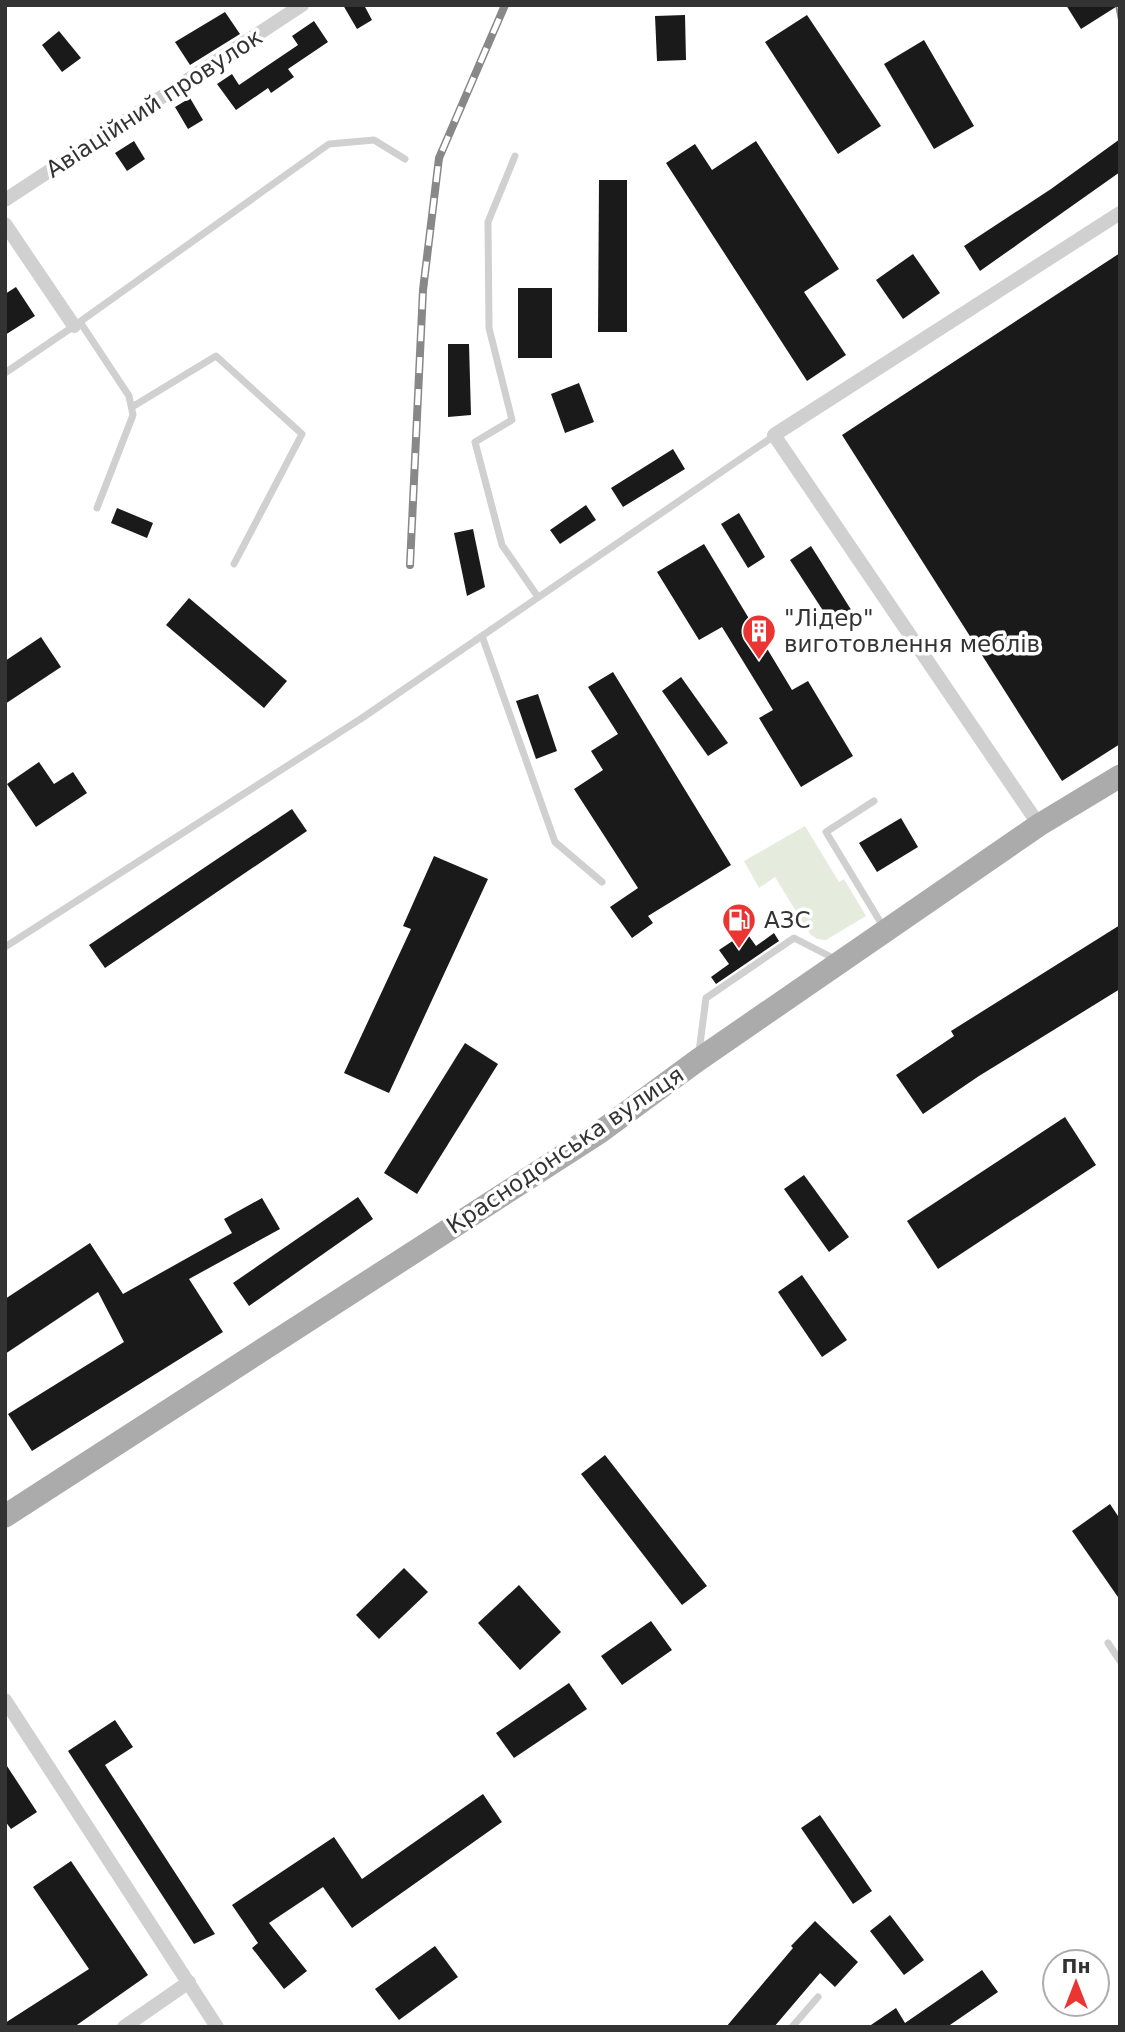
<svg xmlns="http://www.w3.org/2000/svg" width="1125" height="2032" font-family="'DejaVu Sans',sans-serif">
<style>
.green{fill:#e5ecde}
.building{fill:#1a1a1a}
.lines{fill:none;stroke-linecap:round;stroke-linejoin:round}
.service{stroke:#d0d0d0;stroke-width:7}
.minor{stroke:#d0d0d0;stroke-width:14}
.primary{stroke:#ababab;stroke-width:23}
.tram{stroke:#888;stroke-width:2}
.rail-casing{stroke:#888;stroke-width:8}
.rail{stroke:#fff;stroke-width:5;stroke-dasharray:16;stroke-linecap:butt}
.labels{text-anchor:middle;stroke-width:7;stroke-linejoin:round;paint-order:stroke}
.street-label{font-size:23px;fill:#333;stroke:#fff}
.poi-label{font-size:23px;fill:#333;stroke:#fff;text-anchor:start}
</style>
<rect width="100%" height="100%" fill="#fff"/>
<polygon class="green" points="805,826 839,882 844,879 866,916 826,940 817,939 810,934 775,877 759,888 744,861"/>
<g class="building">
<polygon points="343,5 364,5 372,20 357,29"/>
<polygon points="1066,5 1119,5 1081,29"/>
<polygon points="225,12 240,34 190,65 175,42"/>
<polygon points="685,15 686,60 657,61 655,16"/>
<polygon points="807,15 881,126 838,154 765,42"/>
<polygon points="314,21 328,42 288,69 294,77 271,93 268,88 236,110 217,84 232,74 239,85 298,45 292,36"/>
<polygon points="59,31 81,58 62,72 42,45"/>
<polygon points="924,40 974,126 934,149 884,64"/>
<polygon points="190,98 203,120 188,129 175,107"/>
<polygon points="1120,139 1120,172 980,271 964,246 1051,189"/>
<polygon points="134,141 145,159 127,171 115,153"/>
<polygon points="756,141 839,269 804,292 846,355 807,381 666,163 695,144 712,170"/>
<polygon points="599,180 627,180 627,332 598,332"/>
<polygon points="1120,253 1120,744 1062,781 842,435"/>
<polygon points="913,254 940,293 903,319 876,280"/>
<polygon points="16,287 35,316 5,335 5,294"/>
<rect x="518" y="288" width="34" height="70"/>
<polygon points="448,344 469,344 471,415 448,417"/>
<polygon points="579,383 594,422 565,433 551,394"/>
<polygon points="673,449 685,469 623,507 611,488"/>
<polygon points="586,505 596,520 560,544 550,530"/>
<polygon points="117,508 153,523 147,538 111,523"/>
<polygon points="739,513 765,557 748,568 721,524"/>
<polygon points="473,529 485,587 467,596 454,533"/>
<polygon points="704,544 792,690 808,681 853,756 801,787 759,718 773,710 722,627 699,640 657,572"/>
<polygon points="811,546 855,616 835,629 790,560"/>
<polygon points="189,598 287,681 264,708 166,625"/>
<polygon points="41,637 61,667 5,704 5,661"/>
<polygon points="613,672 731,865 648,916 653,923 632,938 610,907 638,888 574,789 603,770 591,751 618,734 588,687"/>
<polygon points="681,677 728,743 708,756 662,691"/>
<polygon points="538,694 557,751 536,759 516,701"/>
<polygon points="39,762 54,784 73,772 87,793 36,827 7,784"/>
<polygon points="292,809 307,831 105,968 89,945"/>
<polygon points="901,818 918,847 877,872 859,843"/>
<polygon points="434,856 488,879 389,1093 344,1073 411,929 403,926"/>
<polygon points="1120,925 1120,989 979,1076 923,1114 896,1075 954,1036 951,1031"/>
<polygon points="746,932 756,946 774,933 779,941 716,984 711,977 729,964 719,950"/>
<polygon points="465,1043 498,1064 417,1194 384,1173"/>
<polygon points="1065,1117 1096,1165 938,1269 907,1221"/>
<polygon points="804,1175 849,1237 829,1252 784,1189"/>
<polygon points="358,1197 373,1219 249,1306 233,1283"/>
<polygon points="262,1198 280,1229 189,1279 223,1332 32,1451 8,1414 124,1342 98,1292 5,1354 5,1299 90,1243 123,1294 232,1233 224,1219"/>
<polygon points="802,1275 847,1340 822,1357 778,1292"/>
<polygon points="605,1455 707,1586 682,1605 581,1474"/>
<polygon points="1110,1504 1120,1519 1120,1600 1072,1531"/>
<polygon points="404,1568 428,1592 379,1639 356,1615"/>
<polygon points="519,1585 561,1632 520,1670 478,1623"/>
<polygon points="651,1621 672,1650 622,1685 601,1656"/>
<polygon points="569,1683 587,1709 514,1758 496,1733"/>
<polygon points="115,1720 133,1747 105,1765 215,1934 194,1944 68,1751"/>
<polygon points="5,1763 37,1812 11,1829 5,1821"/>
<polygon points="483,1794 502,1822 352,1928 323,1887 269,1923 307,1971 284,1989 252,1948 258,1943 232,1905 334,1837 362,1879"/>
<polygon points="820,1815 872,1891 853,1904 801,1828"/>
<polygon points="71,1861 148,1975 74,2027 5,2027 5,2023 89,1969 33,1887"/>
<polygon points="890,1915 924,1960 904,1975 870,1931"/>
<polygon points="815,1921 858,1962 835,1987 820,1973 774,2027 726,2027 793,1948 791,1946"/>
<polygon points="435,1946 458,1977 399,2020 375,1989"/>
<polygon points="982,1970 998,1992 947,2027 868,2027 896,2008 905,2023"/>
</g>
<g class="lines">
<g class="service">
<polyline points="515,156 488,222 489,328 512,420 475,442 502,545 538,597"/>
<polyline points="80,322 129,396 133,415 97,508"/>
<polyline points="5,373 74,326 329,144 374,140 405,159"/>
<polyline points="132,407 216,356 302,434 234,564"/>
<polyline points="482,636 555,842 602,882"/>
<polyline points="874,801 826,832 884,928"/>
<polyline points="5,947 362,718 774,436"/>
<polyline points="699,1052 706,998 794,938 837,960"/>
<polyline points="1108,1643 1120,1661"/>
<polyline points="792,2027 818,1997"/>
</g>
<g class="minor">
<polyline points="5,200 302,5"/>
<polyline points="5,224 74,326"/>
<polyline points="1039,825 774,435 1120,213"/>
<polyline points="5,1700 217,2027"/>
<polyline points="124,2027 189,1982"/>
</g>
<polyline class="primary" points="5,1516 600,1132 698,1060 1039,825 1120,776"/>
<polyline class="tram" points="1116,5 1120,25"/>
<g class="rail-casing">
<polyline id="rail" points="410,565 423,290 439,158 505,5"/>
</g>
<use href="#rail" class="rail"/>
</g>
<defs>
<g id="building-pin" transform="scale(1.75)"><path d="M0 17L-7.5 6A9.5 9.5 0 1 1 7.5 6Z" fill="#eb3533" stroke="#fff"/><path d="M-4-6H4V6H1V3H-1V6H-4ZM-2.5-4.3h1.7v1.8h-1.7ZM.8-4.3h1.7v1.8H.8ZM-2.5-1h1.7V.8h-1.7ZM.8-1h1.7V.8H.8Z" fill="#fff"/></g>
<g id="fuel-pin" transform="scale(1.75)"><path d="M0 17L-7.5 6A9.5 9.5 0 1 1 7.5 6Z" fill="#eb3533" stroke="#fff"/><path d="M-5.5-6h7V0h2V4h1.3V-2.5L3-4.5l.8-.8L6-3V5H2.5V1h-1V6h-7ZM-4.2-4.7v3.2H.2V-4.7Z" fill="#fff"/></g>
</defs>
<g fill-rule="evenodd">
<use href="#building-pin" x="759" y="631"/>
<use href="#fuel-pin" x="739" y="920"/>
</g>
<g class="labels">
<g class="street-label">
<text transform="translate(154 103) rotate(-33)" y="8">Авіаційний провулок</text>
<text transform="translate(565 1150) rotate(-34)" y="8">Краснодонська вулиця</text>
</g>
<g class="poi-label">
<text x="784" y="626">"Лідер"<tspan x="784" dy="26">виготовлення меблів</tspan></text>
<text x="764" y="928">АЗС</text>
</g>
</g>
<rect width="1125" height="2032" fill="none" stroke="#333333" stroke-width="14"/>
<g transform="translate(1076 1983)"><circle r="33" fill="#ffffff" stroke="#adadad" stroke-width="2"/>
<path d="M0-5L12 26L0 18L-12 26Z" fill="#eb3533"/>
<text y="-10" font-size="19" font-weight="bold" text-anchor="middle" fill="#333333">Пн</text>
</g>
</svg>
